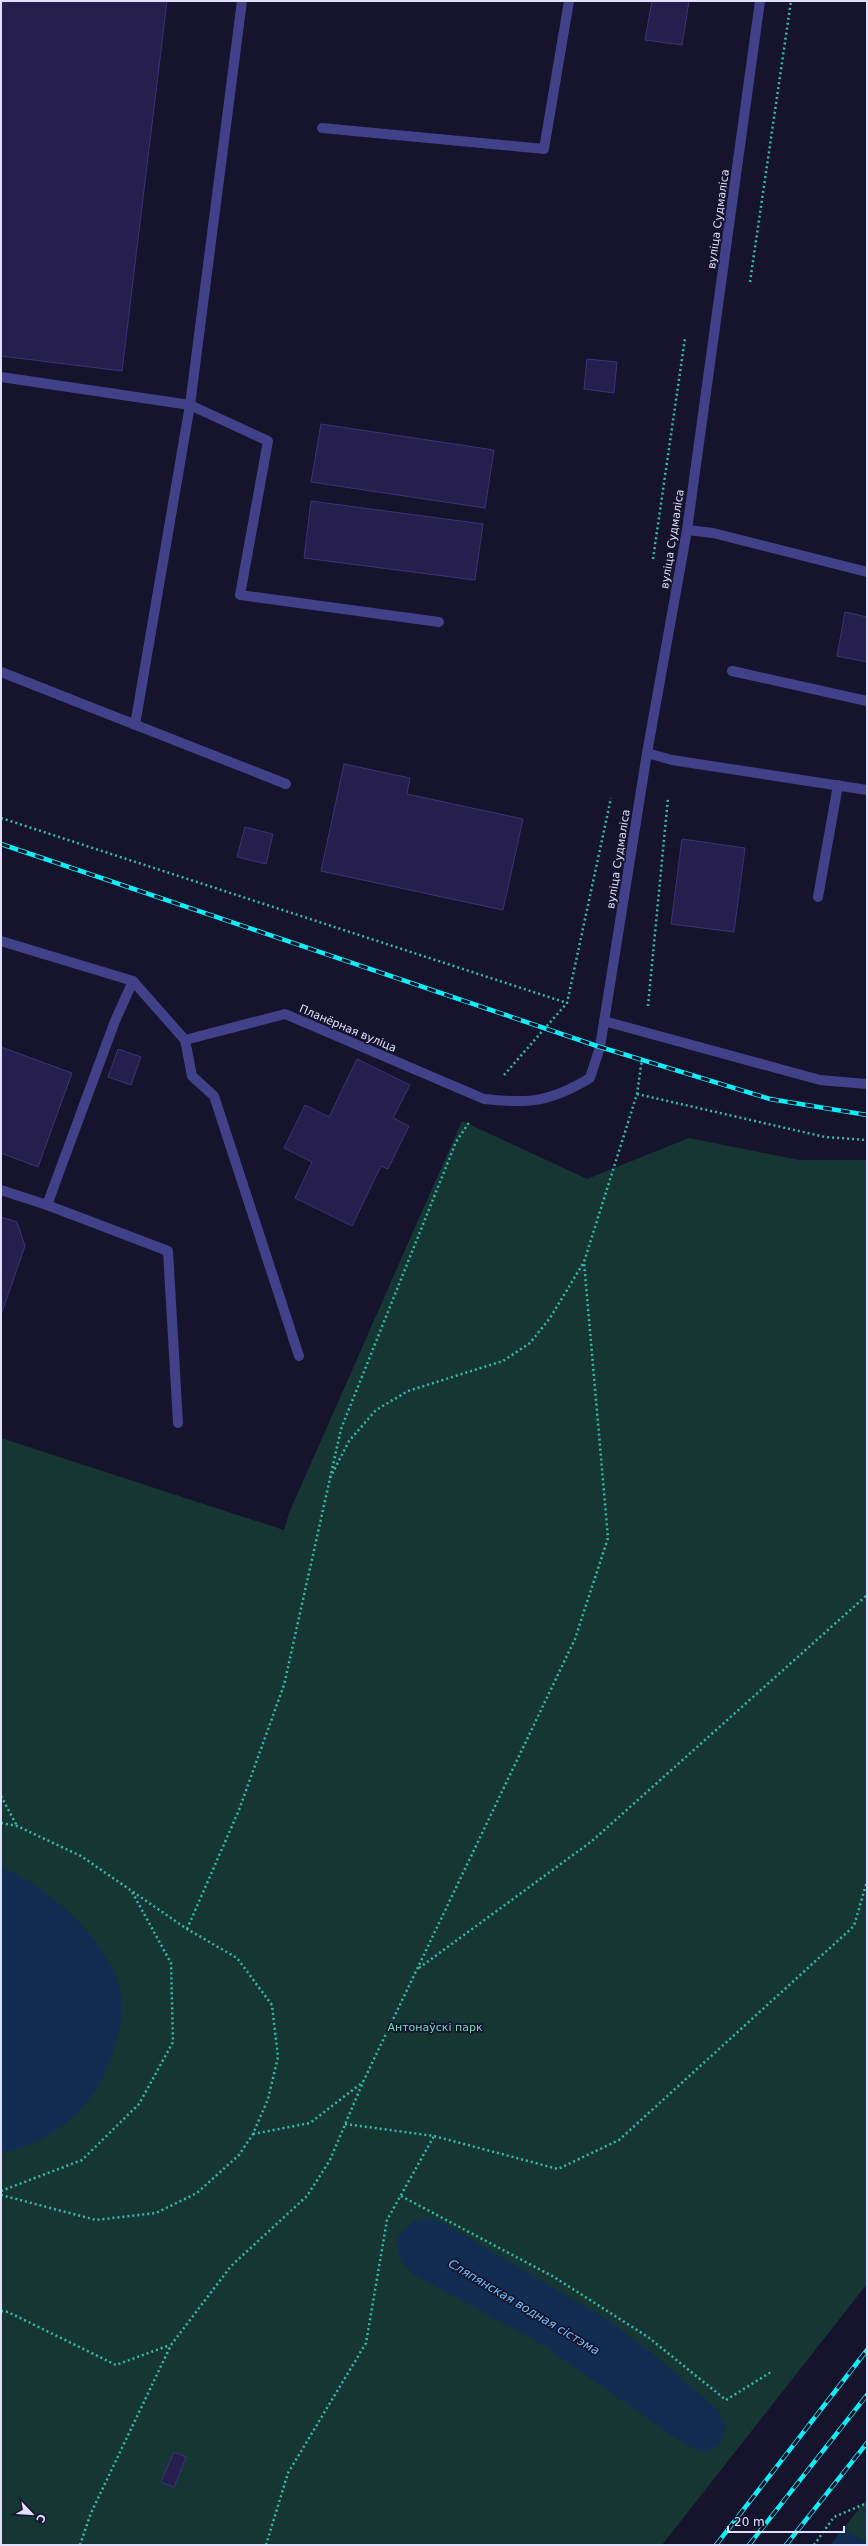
<svg xmlns="http://www.w3.org/2000/svg" width="868" height="2546" font-family="'DejaVu Sans',sans-serif">
<style>
.green{fill:#163633}
.water{fill:#112d52}
.building{fill:#261f4d;stroke:#3d3278}
.lines{fill:none;stroke-linecap:round;stroke-linejoin:round}
.path{stroke:#36bbac;stroke-width:2.5;stroke-dasharray:2 3;stroke-linecap:butt}
.lane{stroke:#404189;stroke-width:10}
.street{stroke:#404189;stroke-width:10}
.rail-casing{stroke:#12ecf7;stroke-width:4.5}
.rail{stroke:#16132c;stroke-width:3;stroke-dasharray:9;stroke-linecap:butt}
.labels{text-anchor:middle;stroke-width:3.5;stroke-linejoin:round;paint-order:stroke}
.street-label{font-size:11px;fill:#e1dffe;stroke:#16132c}
.park-label{font-size:11px;fill:#6cdebb;stroke:#16132c}
.water-label{font-size:12px;font-style:italic;fill:#71c2fa;stroke:#16132c}
</style>
<rect width="100%" height="100%" fill="#16132c"/>
<g class="green">
<polygon points="462,1121 587,1179 689,1138 799,1160 867,1160 867,2284 662,2545 1,2545 1,1438 284,1530 289,1513"/>
<polygon points="867,2499 867,2543 843,2529"/>
</g>
<g class="water">
<path d="M1,1866C48,1889 93,1926 115,1974C124,1993 123,2014 118,2034C106,2095 63,2141 1,2153Z"/>
<path d="M420,2219H433L445,2224L606,2319L652,2353L719,2411L726,2427L720,2444L706,2452L687,2446L543,2345L415,2275C390,2255 390,2233 420,2219Z"/>
<polygon points="843,2529 867,2543 867,2545 830,2545"/>
</g>
<g class="building">
<polygon points="1,1 167,1 122,371 1,356"/>
<polygon points="652,1 689,1 682,45 645,40"/>
<polygon points="587,359 617,362 614,393 584,389"/>
<polygon points="321,424 494,450 485,508 311,482"/>
<polygon points="311,501 483,524 475,580 304,558"/>
<polygon points="845,612 867,617 867,662 837,656"/>
<polygon points="344,764 410,778 407,794 523,819 503,910 321,871"/>
<polygon points="245,827 273,834 266,864 237,857"/>
<polygon points="682,839 745,848 734,932 671,924"/>
<polygon points="1,1047 72,1073 38,1167 1,1153"/>
<polygon points="118,1049 141,1057 131,1085 108,1077"/>
<polygon points="357,1059 410,1085 393,1118 409,1126 388,1169 381,1166 352,1226 295,1198 312,1162 284,1148 305,1105 329,1117"/>
<polygon points="1,1217 17,1222 25,1246 1,1315"/>
<polygon points="174,2452 186,2457 174,2487 161,2482"/>
</g>
<g class="lines">
<g class="path">
<polyline points="750,282 791,1"/>
<polyline points="653,559 685,338"/>
<polyline points="1,818 567,1003"/>
<polyline points="648,1006 668,798"/>
<polyline points="504,1075 567,1003 611,798"/>
<polyline points="637,1094 825,1137 867,1140"/>
<polyline points="330,1478 349,1441 376,1410 408,1391 503,1361 530,1343 550,1318 584,1262"/>
<polyline points="1,1796 17,1826"/>
<polyline points="1,1823 17,1826 81,1856 187,1929 237,1958 272,2005 278,2057 268,2099 253,2134 239,2155 197,2193 156,2213 96,2220 1,2195"/>
<polyline points="187,1929 239,1810 284,1685 341,1429 456,1142 470,1121"/>
<polyline points="419,1968 592,1841 867,1595"/>
<polyline points="345,2124 434,2136 558,2169 619,2140 854,1926 867,1881"/>
<polyline points="253,2134 310,2123 363,2082"/>
<polyline points="1,2191 82,2160 139,2104 173,2042 171,1963 131,1890"/>
<polyline points="401,2196 554,2277 648,2337 726,2400 771,2372"/>
<polyline points="1,2311 8,2312 116,2365 170,2345"/>
<polyline points="80,2545 91,2513 171,2345 231,2266 307,2196 330,2160 363,2082 575,1639 608,1538 584,1262 637,1094 642,1059"/>
<polyline points="266,2545 288,2473 366,2343 387,2220 434,2136"/>
<polyline points="814,2545 834,2517 867,2503"/>
</g>
<g class="lane">
<polyline points="322,128 544,149 569,1"/>
<polyline points="1,377 190,405 242,1"/>
<polyline points="687,530 713,533 867,572"/>
<polyline points="732,671 867,701"/>
<polyline points="1,672 286,784"/>
<polyline points="135,725 190,405 268,441 240,595 439,622"/>
<polyline points="647,753 672,760 867,790"/>
<polyline points="818,897 838,785"/>
<polyline points="604,1021 820,1080 867,1084"/>
<polyline points="185,1040 192,1076 214,1096 299,1356"/>
<polyline points="1,1190 47,1205 115,1021 133,981"/>
<polyline points="47,1205 168,1251 178,1423"/>
</g>
<path class="street" d="M1,941L133,981L185,1040L285,1014L484,1099C530,1104 550,1102 590,1078L600,1047L647,753L687,530L760,1"/>
<g class="rail-casing">
<g id="rail">
<polyline points="1,844 600,1047 770,1099 867,1115"/>
<polyline points="716,2545 867,2350"/>
<polyline points="749,2545 867,2395"/>
<polyline points="786,2545 867,2443"/>
</g>
</g>
<use href="#rail" class="rail"/>
</g>
<g class="labels">
<g class="street-label">
<text transform="translate(718 219) rotate(-82)" y="4">вуліца Судмаліса</text>
<text transform="translate(672 539) rotate(-81)" y="4">вуліца Судмаліса</text>
<text transform="translate(618 859) rotate(-81)" y="4">вуліца Судмаліса</text>
<text transform="translate(348 1028) rotate(23)" y="4">Планёрная вуліца</text>
</g>
<g class="park-label">
<text x="435" y="2031">Антонаўскі парк</text>
</g>
<g class="water-label">
<text transform="translate(524 2307) rotate(31)" y="4">Сляпянская водная сістэма</text>
</g>
</g>
<rect width="868" height="2546" fill="none" stroke="#e1dffe" stroke-width="4"/>
<g transform="translate(32 2514) rotate(115)" stroke="#16132c" stroke-width="3" paint-order="stroke">
<path d="M0-3L7 15L0 10L-7 15Z" fill="#e1dffe"/>
<text y="-6" font-size="11" font-weight="bold" text-anchor="middle" fill="#e1dffe">С</text>
</g>
<path d="M728 2526v6h116v-6" fill="none" stroke="#e1dffe" stroke-width="2"/>
<text x="734" y="2526" font-size="12" fill="#e1dffe" stroke="#16132c" stroke-width="3" paint-order="stroke">20 m</text>
</svg>
